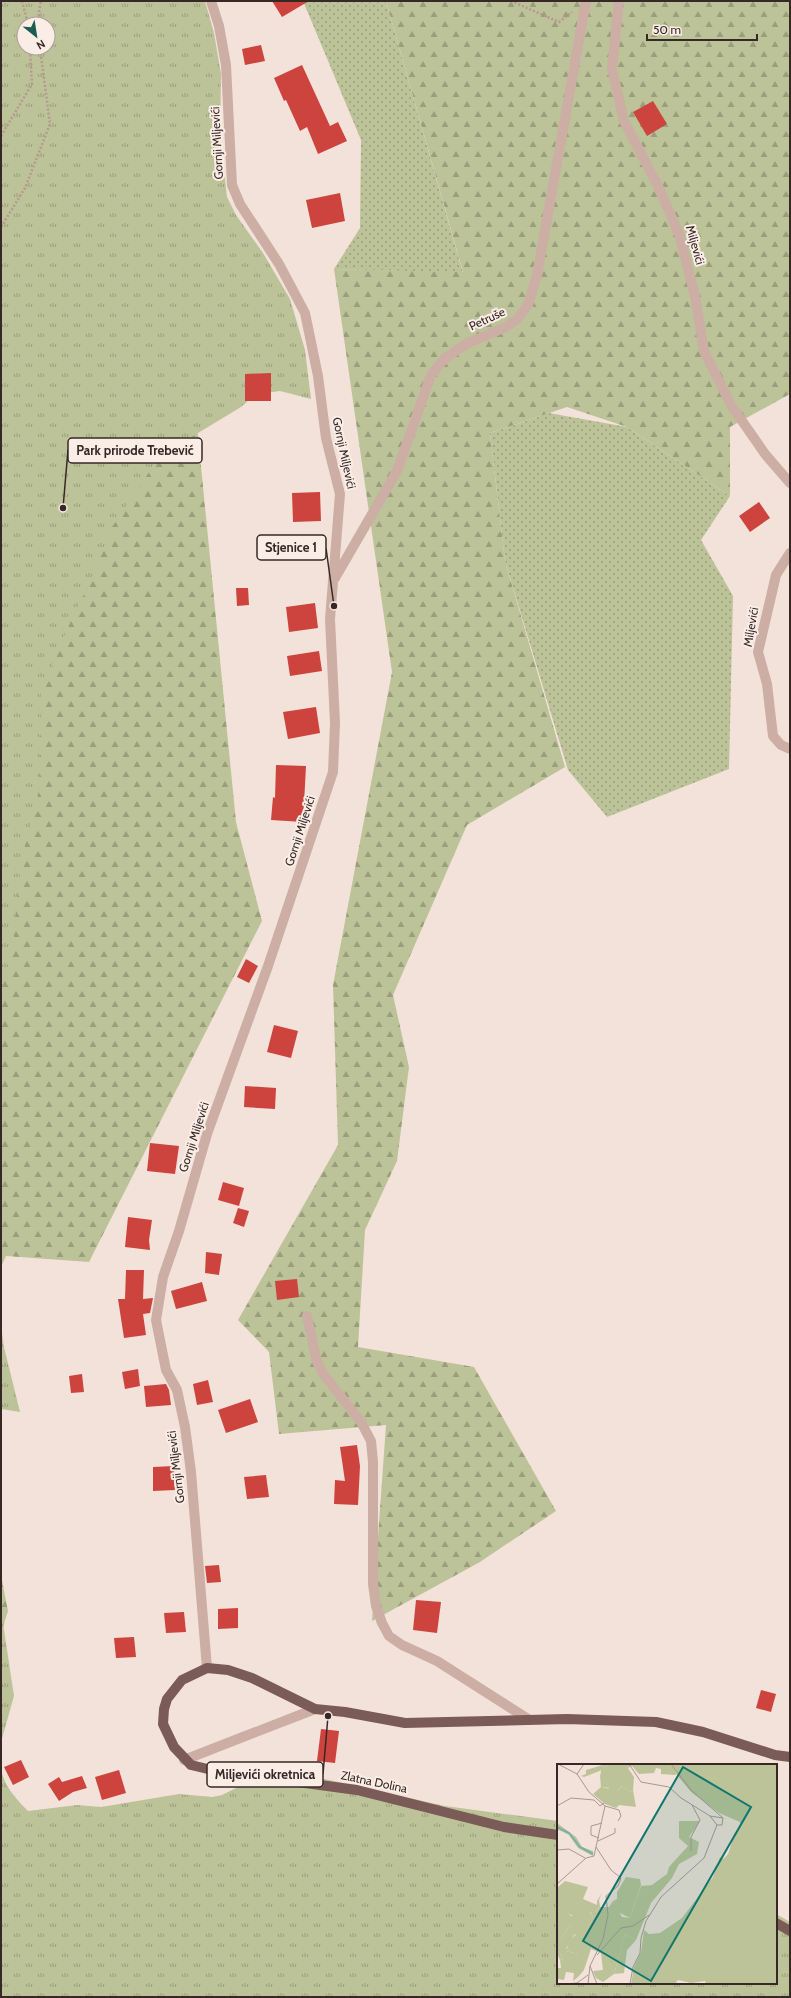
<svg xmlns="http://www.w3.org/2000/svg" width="791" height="1998" font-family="Cabin,sans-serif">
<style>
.grass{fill:url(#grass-dots)}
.forest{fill:url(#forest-firs);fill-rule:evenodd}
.park{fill:url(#park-tufts);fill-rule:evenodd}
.building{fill:#cd433d}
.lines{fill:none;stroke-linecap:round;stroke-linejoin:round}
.path{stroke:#b7988f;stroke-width:2.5;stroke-dasharray:2 2;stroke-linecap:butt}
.minor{stroke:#ccaea5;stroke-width:10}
.major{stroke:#7a5b57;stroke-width:10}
.labels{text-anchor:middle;stroke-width:4;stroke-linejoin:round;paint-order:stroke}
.street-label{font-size:12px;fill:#372826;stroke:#faede6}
.inset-river{fill:none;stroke:#77b2a8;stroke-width:2}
.inset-road{fill:none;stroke:#a89891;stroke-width:1}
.view{fill:#0f766e;fill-opacity:0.15;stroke:#0f766e;stroke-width:2}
.inset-edge{fill:none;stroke:#372826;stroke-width:2}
.leader{fill:none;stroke:#372826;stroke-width:1.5}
.callout-dot{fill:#372826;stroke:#faede6;stroke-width:1.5}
.callout{fill:#faede6;stroke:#372826;stroke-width:1.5}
.callout-label{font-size:13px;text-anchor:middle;font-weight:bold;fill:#372826}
</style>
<defs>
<pattern id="grass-dots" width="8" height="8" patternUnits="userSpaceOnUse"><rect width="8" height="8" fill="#bdc398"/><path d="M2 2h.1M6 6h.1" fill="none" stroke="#9a9e7c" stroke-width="1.8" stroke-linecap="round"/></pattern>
<pattern id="forest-firs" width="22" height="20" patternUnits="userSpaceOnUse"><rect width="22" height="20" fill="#bdc398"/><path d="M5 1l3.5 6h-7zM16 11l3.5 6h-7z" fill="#9a9e7c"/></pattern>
<pattern id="park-tufts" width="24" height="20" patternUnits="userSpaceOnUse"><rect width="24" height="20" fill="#bdc398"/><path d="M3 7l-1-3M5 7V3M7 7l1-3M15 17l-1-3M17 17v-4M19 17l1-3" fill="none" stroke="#9a9e7c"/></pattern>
</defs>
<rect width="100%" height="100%" fill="#f3e2d9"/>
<g class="grass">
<polygon points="303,1 386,1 463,273 334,269 360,228 361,140"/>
<polygon points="549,413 627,427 730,496 701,540 733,596 729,769 607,817 568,770 505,561 490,433"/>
</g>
<g class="forest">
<path d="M1,1H153L194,395L236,822L262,921L89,1262L6,1256L1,1267ZM24,24H48V48H24Z"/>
<polygon points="386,1 790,1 790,394 730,427 730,496 627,427 567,407 490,433 505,561 565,767 467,825 393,995 409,1067 397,1161 365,1230 358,1347 474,1367 556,1511 480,1562 372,1621 386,1425 279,1434 269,1352 238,1320 338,1145 333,985 392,672 334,269 463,272"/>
<polygon points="1,1575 8,1611 1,1633"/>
</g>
<g class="park">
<path d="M1,1H205L214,33L221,74L220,134L227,197L236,215L263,253L290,299L305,350L311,399L280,391L256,394L241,407L160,456L112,527L92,579L72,618L41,692L39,791L22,857L16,906L15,932L3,986L1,1018ZM24,24H48V48H24Z"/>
<polygon points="1,1326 4,1347 20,1412 1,1409"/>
<polygon points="1,1610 14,1696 1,1742"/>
<path d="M253,1763L445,1806L558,1821V1983H776V1914L790,1922V1997H1V1769C4,1786 16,1799 28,1811L77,1805L101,1807L179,1794L212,1797L222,1795L246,1783Z"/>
</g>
<g class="building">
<polygon points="272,1 309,1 282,17"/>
<polygon points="261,45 265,61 245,65 242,49"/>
<polygon points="302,65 330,126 338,122 347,141 318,154 307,127 300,131 286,100 284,101 274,78"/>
<polygon points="653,101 667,124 647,136 633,112"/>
<polygon points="340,193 345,221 312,228 306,200"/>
<polygon points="271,373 271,401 245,401 245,374"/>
<polygon points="320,492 321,521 293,522 292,493"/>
<polygon points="759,502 770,518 750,532 739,516"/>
<polygon points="236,588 248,588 249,605 237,606"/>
<polygon points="315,603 318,628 289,632 286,607"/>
<polygon points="319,651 322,671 290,676 287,656"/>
<polygon points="316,707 320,733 288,739 283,712"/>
<polygon points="276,765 306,766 303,822 271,820 273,797 275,798"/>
<polygon points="246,959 258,966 249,983 237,977"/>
<polygon points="274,1025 298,1031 291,1058 267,1052"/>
<polygon points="245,1086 276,1088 275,1109 244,1107"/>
<polygon points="150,1143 179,1146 175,1174 147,1171"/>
<polygon points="223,1182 244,1188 239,1206 218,1200"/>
<polygon points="238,1208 249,1211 244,1227 233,1223"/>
<polygon points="128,1217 152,1220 149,1240 150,1250 125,1247"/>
<polygon points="206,1252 222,1254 219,1275 205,1273"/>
<polygon points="126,1270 144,1270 143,1299 153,1298 150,1313 143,1314 146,1335 124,1338 118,1299 125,1299"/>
<polygon points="297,1279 299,1297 277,1300 275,1281"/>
<polygon points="202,1282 207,1301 176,1309 171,1291"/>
<polygon points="138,1369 140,1386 125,1389 122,1372"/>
<polygon points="82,1374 84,1392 71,1393 69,1376"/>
<polygon points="208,1380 213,1402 197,1405 193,1384"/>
<polygon points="166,1384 169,1390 171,1405 146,1407 144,1386"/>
<polygon points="250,1399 258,1422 226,1433 218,1410"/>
<polygon points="357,1445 360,1466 358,1505 334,1504 335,1480 345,1481 340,1447"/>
<polygon points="174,1466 175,1490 153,1491 153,1467"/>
<polygon points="266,1475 269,1497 247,1499 244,1477"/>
<polygon points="219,1565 221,1582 207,1583 205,1566"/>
<polygon points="416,1600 441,1602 437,1633 413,1630"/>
<polygon points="238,1608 238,1628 218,1629 218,1609"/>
<polygon points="184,1612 186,1632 166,1633 164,1613"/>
<polygon points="134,1637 136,1657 116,1658 114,1638"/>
<polygon points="761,1690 776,1694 771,1712 756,1708"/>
<polygon points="321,1729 339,1731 335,1763 317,1761"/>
<polygon points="21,1760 29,1777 13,1785 4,1767"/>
<polygon points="119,1770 126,1793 102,1800 95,1777"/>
<polygon points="82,1776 87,1788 73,1792 59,1801 48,1784 59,1777 62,1782"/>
</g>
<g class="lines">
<g class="path">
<polyline points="22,1 28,24"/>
<polyline points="511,1 559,22 572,12"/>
<polyline points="39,24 39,12 41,1"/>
<polyline points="1,136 32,84 30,48"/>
<polyline points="1,227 25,188 50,124 40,48"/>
</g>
<g class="minor">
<polyline points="619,1 612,69 624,121 658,186 679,234 695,296 704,351 731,405 765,454 790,483"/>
<polyline points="790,553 776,575 758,652 767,684 773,736 781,745 790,749"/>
<polyline points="335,578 397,471 431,375 445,358 468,343 506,327 517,319 528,305 537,275 586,1"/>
<polyline points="307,1316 317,1362 324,1375 361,1422 371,1441 373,1462 373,1584 376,1606 382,1623 389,1636 402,1645 437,1661 528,1719"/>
<polyline points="207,1668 191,1472 185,1427 177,1390 166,1370 156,1320 163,1277 179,1231 207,1134 268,966 333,772 335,723 330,619 340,494 326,438 318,376 305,313 279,264 240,204 232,185 226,65 219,26 211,1"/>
<polyline points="184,1760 315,1709"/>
</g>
<g class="major">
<polyline points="558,1835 504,1827 357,1790 216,1771 191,1765 174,1747 163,1724 164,1709 167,1699 182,1680 207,1668 228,1670 252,1678 315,1709 345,1712 405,1723 567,1719 656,1722 703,1732 775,1755 790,1757"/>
<polyline points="776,1923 790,1931"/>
</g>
</g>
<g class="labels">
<g class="street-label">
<text transform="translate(217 143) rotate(-93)" y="4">Gornji Miljevići</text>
<text transform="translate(695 245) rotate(74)" y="4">Miljevići</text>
<text transform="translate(487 319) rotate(-25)" y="4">Petruše</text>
<text transform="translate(344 453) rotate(78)" y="4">Gornji Miljevići</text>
<text transform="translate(751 627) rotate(-80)" y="4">Miljevići</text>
<text transform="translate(300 831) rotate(-72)" y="4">Gornji Miljevići</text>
<text transform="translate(194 1137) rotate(-72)" y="4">Gornji Miljevići</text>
<text transform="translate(176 1467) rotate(-97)" y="4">Gornji Miljevići</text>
<text transform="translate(374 1782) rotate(12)" y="4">Zlatna Dolina</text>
</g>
</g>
<g transform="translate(557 1764)">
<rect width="220" height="220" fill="#f3e2d9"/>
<path d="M49,0L51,2L45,3V6L27,13L24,12L29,10V6ZM65,22L73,28L76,26L79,43L62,41L59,44L48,40L36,30L44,23L61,27ZM69,113L83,115L84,121L73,154L61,148L56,137L60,135V128ZM8,117L31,123L26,135L40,141V137L45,129L42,136L43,143L38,148H33L36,153L31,165L17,171L9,185L6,184L4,176L12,162L16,161L15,151L0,148V124ZM68,170L79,176L70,186L67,209L57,210ZM9,187L21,190V213L16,217L17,209L9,208L7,216L0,215V204H4L3,196L6,195L3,189L9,190Z" fill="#bdc398"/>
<path d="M49,0H128L118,11L104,10V5L99,4L97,9L82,10L75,2L71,4L77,13L76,26L73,28L65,22L57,31L50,27L52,24L44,23L43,12L45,3L51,2ZM122,57H143L132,73L142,78L140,90L122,100L115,114L94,139L79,176L68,170L57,210L46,218L39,214L36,207L46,206L44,189L34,185L27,206L21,213V190L9,187V193L3,189L6,195L3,196L0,189V148H8L21,156L20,161L12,162L4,176L9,185L11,183L9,175H14L27,163L31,164L36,153L33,147L38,148L43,143H52L56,137L65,153L73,154L84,122L95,121L110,110L112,103L131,82L122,74ZM0,59L19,73L25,83L36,87V92L21,84L12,71L2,66L0,68Z" fill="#bdc398"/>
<path d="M111,0H220V220H149L148,217L134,219L121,216L118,220H74L77,203L84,188L87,166L92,170L103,169L125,154L156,113L163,93L166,95L171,90L178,69L183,63V58L162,49L134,28Z" fill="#bdc398"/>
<path class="inset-river" d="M0,63L12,69L23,83L36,90"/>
<path class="inset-road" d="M72,0L84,18L112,23L124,34L153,52L160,61H165L166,54L134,26L114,0M20,10L27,0M0,42L14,34L37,36L43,42L47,39M48,42L62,46L64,52L61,57M153,52L166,54M42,74L34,71V62L45,59M41,77L58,69V64M0,86L12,85L28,94M134,87V73L143,56L135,41M0,120L29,94L37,92L48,42L32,28L20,10L1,0M40,191L64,164L76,162L92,151M33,202L40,220M8,220L20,219L31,211M31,220L33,202L46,175L51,151L49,132L61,122L64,114L54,106L39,83M73,220L76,203L83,189L84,174L89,157L104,133L147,94L160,61"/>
<path class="view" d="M126,3L194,43L94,217L26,177Z"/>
<rect width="220" height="220" class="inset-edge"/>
</g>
<path class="leader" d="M63 508L68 450M334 606L326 548M328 1716L323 1774"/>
<g class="callout-dot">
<circle cx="63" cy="508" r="4"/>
<circle cx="334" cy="606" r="4"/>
<circle cx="328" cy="1716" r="4"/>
</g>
<g class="callout">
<rect x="68" y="438" width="134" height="25" rx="4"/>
<rect x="257" y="535" width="69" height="25" rx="4"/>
<rect x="207" y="1762" width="116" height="25" rx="4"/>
</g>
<g class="callout-label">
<text x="135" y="455">Park prirode Trebević</text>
<text x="291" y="552">Stjenice 1</text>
<text x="265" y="1779">Miljevići okretnica</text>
</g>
<rect width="791" height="1998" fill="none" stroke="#372826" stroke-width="4"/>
<g transform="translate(36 36) rotate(150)"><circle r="19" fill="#faede6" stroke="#ac9e99"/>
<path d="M0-3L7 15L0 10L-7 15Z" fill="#1a5b52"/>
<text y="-6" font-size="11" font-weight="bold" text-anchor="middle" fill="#372826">N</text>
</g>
<path d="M647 34v6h110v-6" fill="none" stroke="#372826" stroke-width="2"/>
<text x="653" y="34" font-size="12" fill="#372826" stroke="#faede6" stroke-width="3" paint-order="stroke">50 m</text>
</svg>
